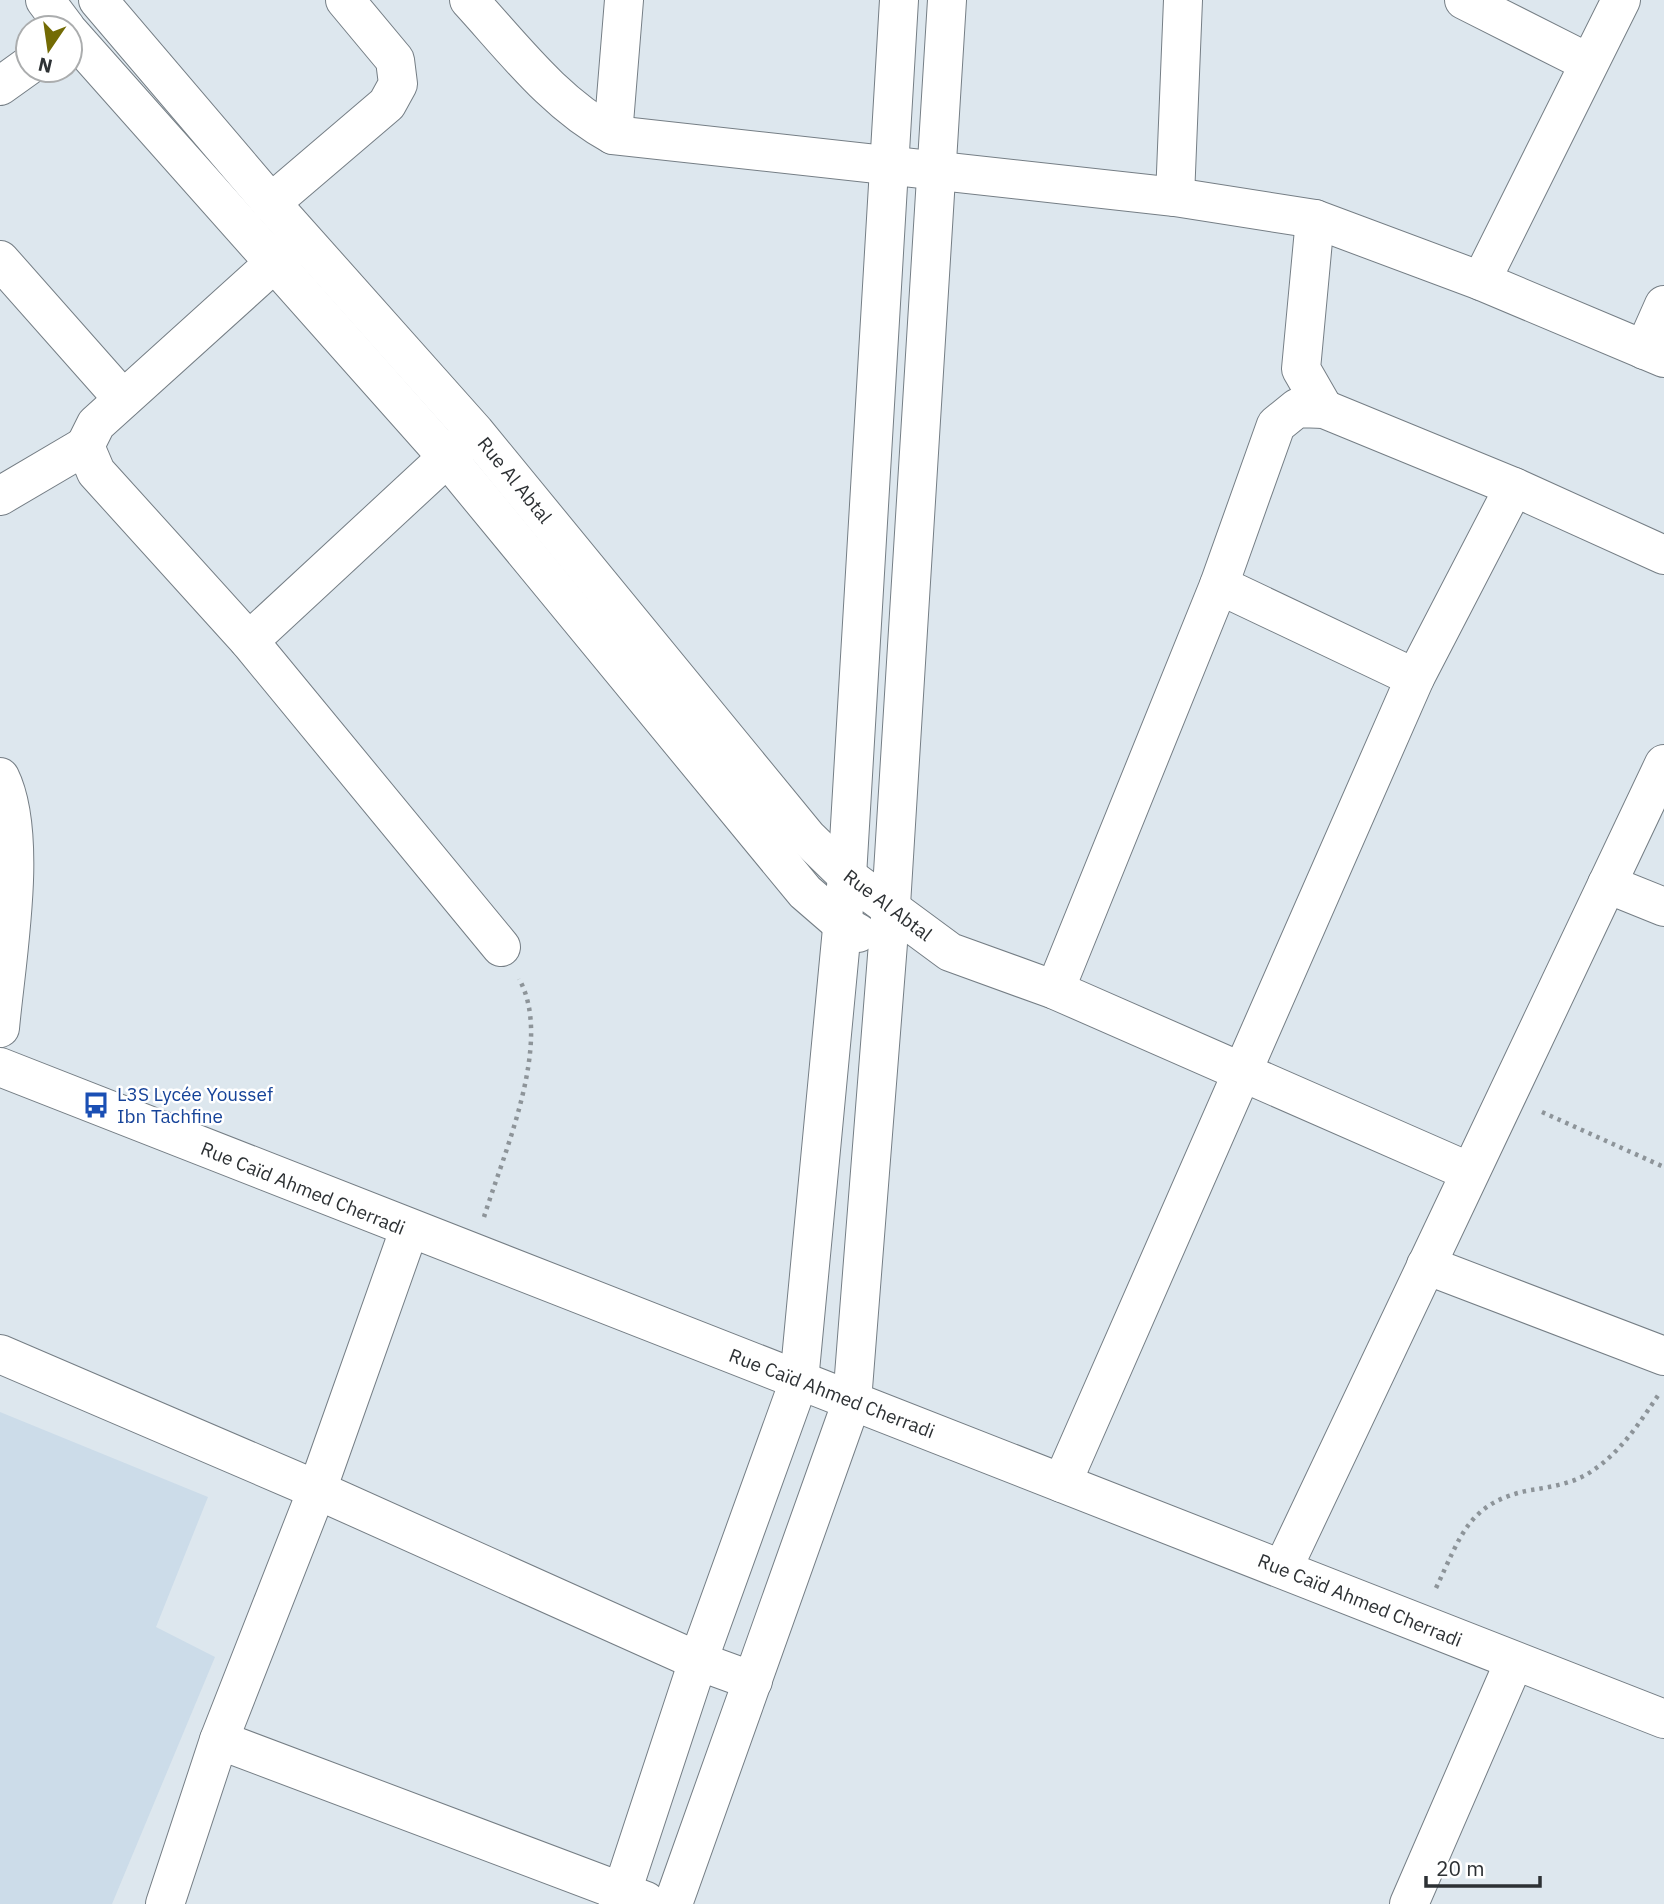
<svg xmlns="http://www.w3.org/2000/svg" width="1664" height="1904" font-family="'IBM Plex Sans',sans-serif">
<style>
.built{fill:#ccdce9}
.lines{fill:none;stroke-linecap:round;stroke-linejoin:round}
.minor-casing{stroke:#757e85;stroke-width:40}
.path{stroke:#8d9499;stroke-width:4.5;stroke-dasharray:3.5 5;stroke-linecap:butt}
.minor{stroke:#fff;stroke-width:38}
.labels{text-anchor:middle;stroke-width:5;stroke-linejoin:round;paint-order:stroke}
.street-label{font-size:19px;fill:#2d3134;stroke:#fff}
.transit-label{font-size:19px;fill:#164399;stroke:#fff;text-anchor:start}
</style>
<rect width="100%" height="100%" fill="#dde7ee"/>
<polygon class="built" points="0,1412 208,1497 156,1627 215,1657 112,1904 0,1904"/>
<g class="lines">
<g class="minor-casing">
<g id="minor">
<polyline points="45,0 66,28"/>
<polyline points="98,0 271,203 475,432 807,837 847,876 950,952 1055,990 1470,1172"/>
<path d="M469,0C513,48 555,104 613,135L1175,197L1315,219L1481,281L1664,358"/>
<polyline points="1464,0 1589,63"/>
<polyline points="70,33 446,456 805,892 842,924 858,933"/>
<polyline points="0,86 28,66"/>
<polyline points="613,135 624,0"/>
<polyline points="1175,197 1183,0"/>
<polyline points="271,203 387,104 398,84 395,60 345,0"/>
<polyline points="1315,219 1301,369 1324,409"/>
<polyline points="293,246 96,424 85,446 96,472 249,641 501,947"/>
<polyline points="0,260 123,399"/>
<polyline points="1481,281 1621,0"/>
<polyline points="1644,350 1664,305"/>
<polyline points="0,496 85,446"/>
<polyline points="1219,585 1415,678"/>
<polyline points="249,641 466,440"/>
<path d="M0,777C29,835 6,961 0,1028"/>
<polyline points="1607,884 1664,907"/>
<polyline points="1055,990 1219,585 1276,425 1297,408 1324,409 1514,487 1664,555"/>
<polyline points="0,1067 1664,1719"/>
<polyline points="1426,1265 1664,1356"/>
<polyline points="0,1354 317,1490 698,1661 753,1681"/>
<polyline points="1062,1483 1415,678 1514,487"/>
<polyline points="1283,1568 1664,764"/>
<polyline points="219,1740 646,1901"/>
<polyline points="165,1904 219,1740 317,1490 409,1230"/>
<polyline points="618,1904 698,1661 799,1381 847,876 899,0"/>
<polyline points="673,1904 852,1401 891,905 947,0"/>
<polyline points="1409,1904 1514,1662"/>
</g>
</g>
<g class="path">
<polyline points="1542,1112 1664,1167"/>
<path d="M484,1217C504,1152 554,1041 519,979"/>
<path d="M1436,1588C1461,1536 1468,1502 1531,1490C1551,1487 1575,1483 1592,1471C1621,1452 1640,1422 1659,1394"/>
</g>
<use href="#minor" class="minor"/>
</g>
<defs>
<g id="bus-bare" transform="scale(2.1)"><path d="M-5-6H5V4H4V6H2V4H-2V6H-4V4H-5ZM-3.5-4V0h7V-4ZM-3.5 1.2v1.5H-2V1.2ZM2 1.2v1.5H3.5V1.2Z" fill="#1a4fb4" stroke="#fff" stroke-width="2.5" paint-order="stroke"/></g>
</defs>
<g fill-rule="evenodd">
<use href="#bus-bare" x="96" y="1105"/>
</g>
<g class="labels">
<g class="street-label">
<text transform="translate(515 480) rotate(51)" y="7">Rue Al Abtal</text>
<text transform="translate(888 905) rotate(37)" y="7">Rue Al Abtal</text>
<text transform="translate(303 1188) rotate(22)" y="7">Rue Caïd Ahmed Cherradi</text>
<text transform="translate(832 1393) rotate(21)" y="7">Rue Caïd Ahmed Cherradi</text>
<text transform="translate(1360 1600) rotate(22)" y="7">Rue Caïd Ahmed Cherradi</text>
</g>
<g class="transit-label">
<text x="117" y="1101">L3S Lycée Youssef<tspan x="117" dy="22">Ibn Tachfine</tspan></text>
</g>
</g>
<g transform="translate(49 49) rotate(193)"><circle r="33" fill="#ffffff" stroke="#abadae" stroke-width="2"/>
<path d="M0-5L12 26L0 18L-12 26Z" fill="#736b04"/>
<text y="-10" font-size="19" font-weight="bold" text-anchor="middle" fill="#2d3134">N</text>
</g>
<path d="M1426 1876v10h114v-10" fill="none" stroke="#2d3134" stroke-width="3.5"/>
<text x="1436" y="1876" font-size="21" fill="#2d3134" stroke="#ffffff" stroke-width="5" paint-order="stroke">20 m</text>
</svg>
